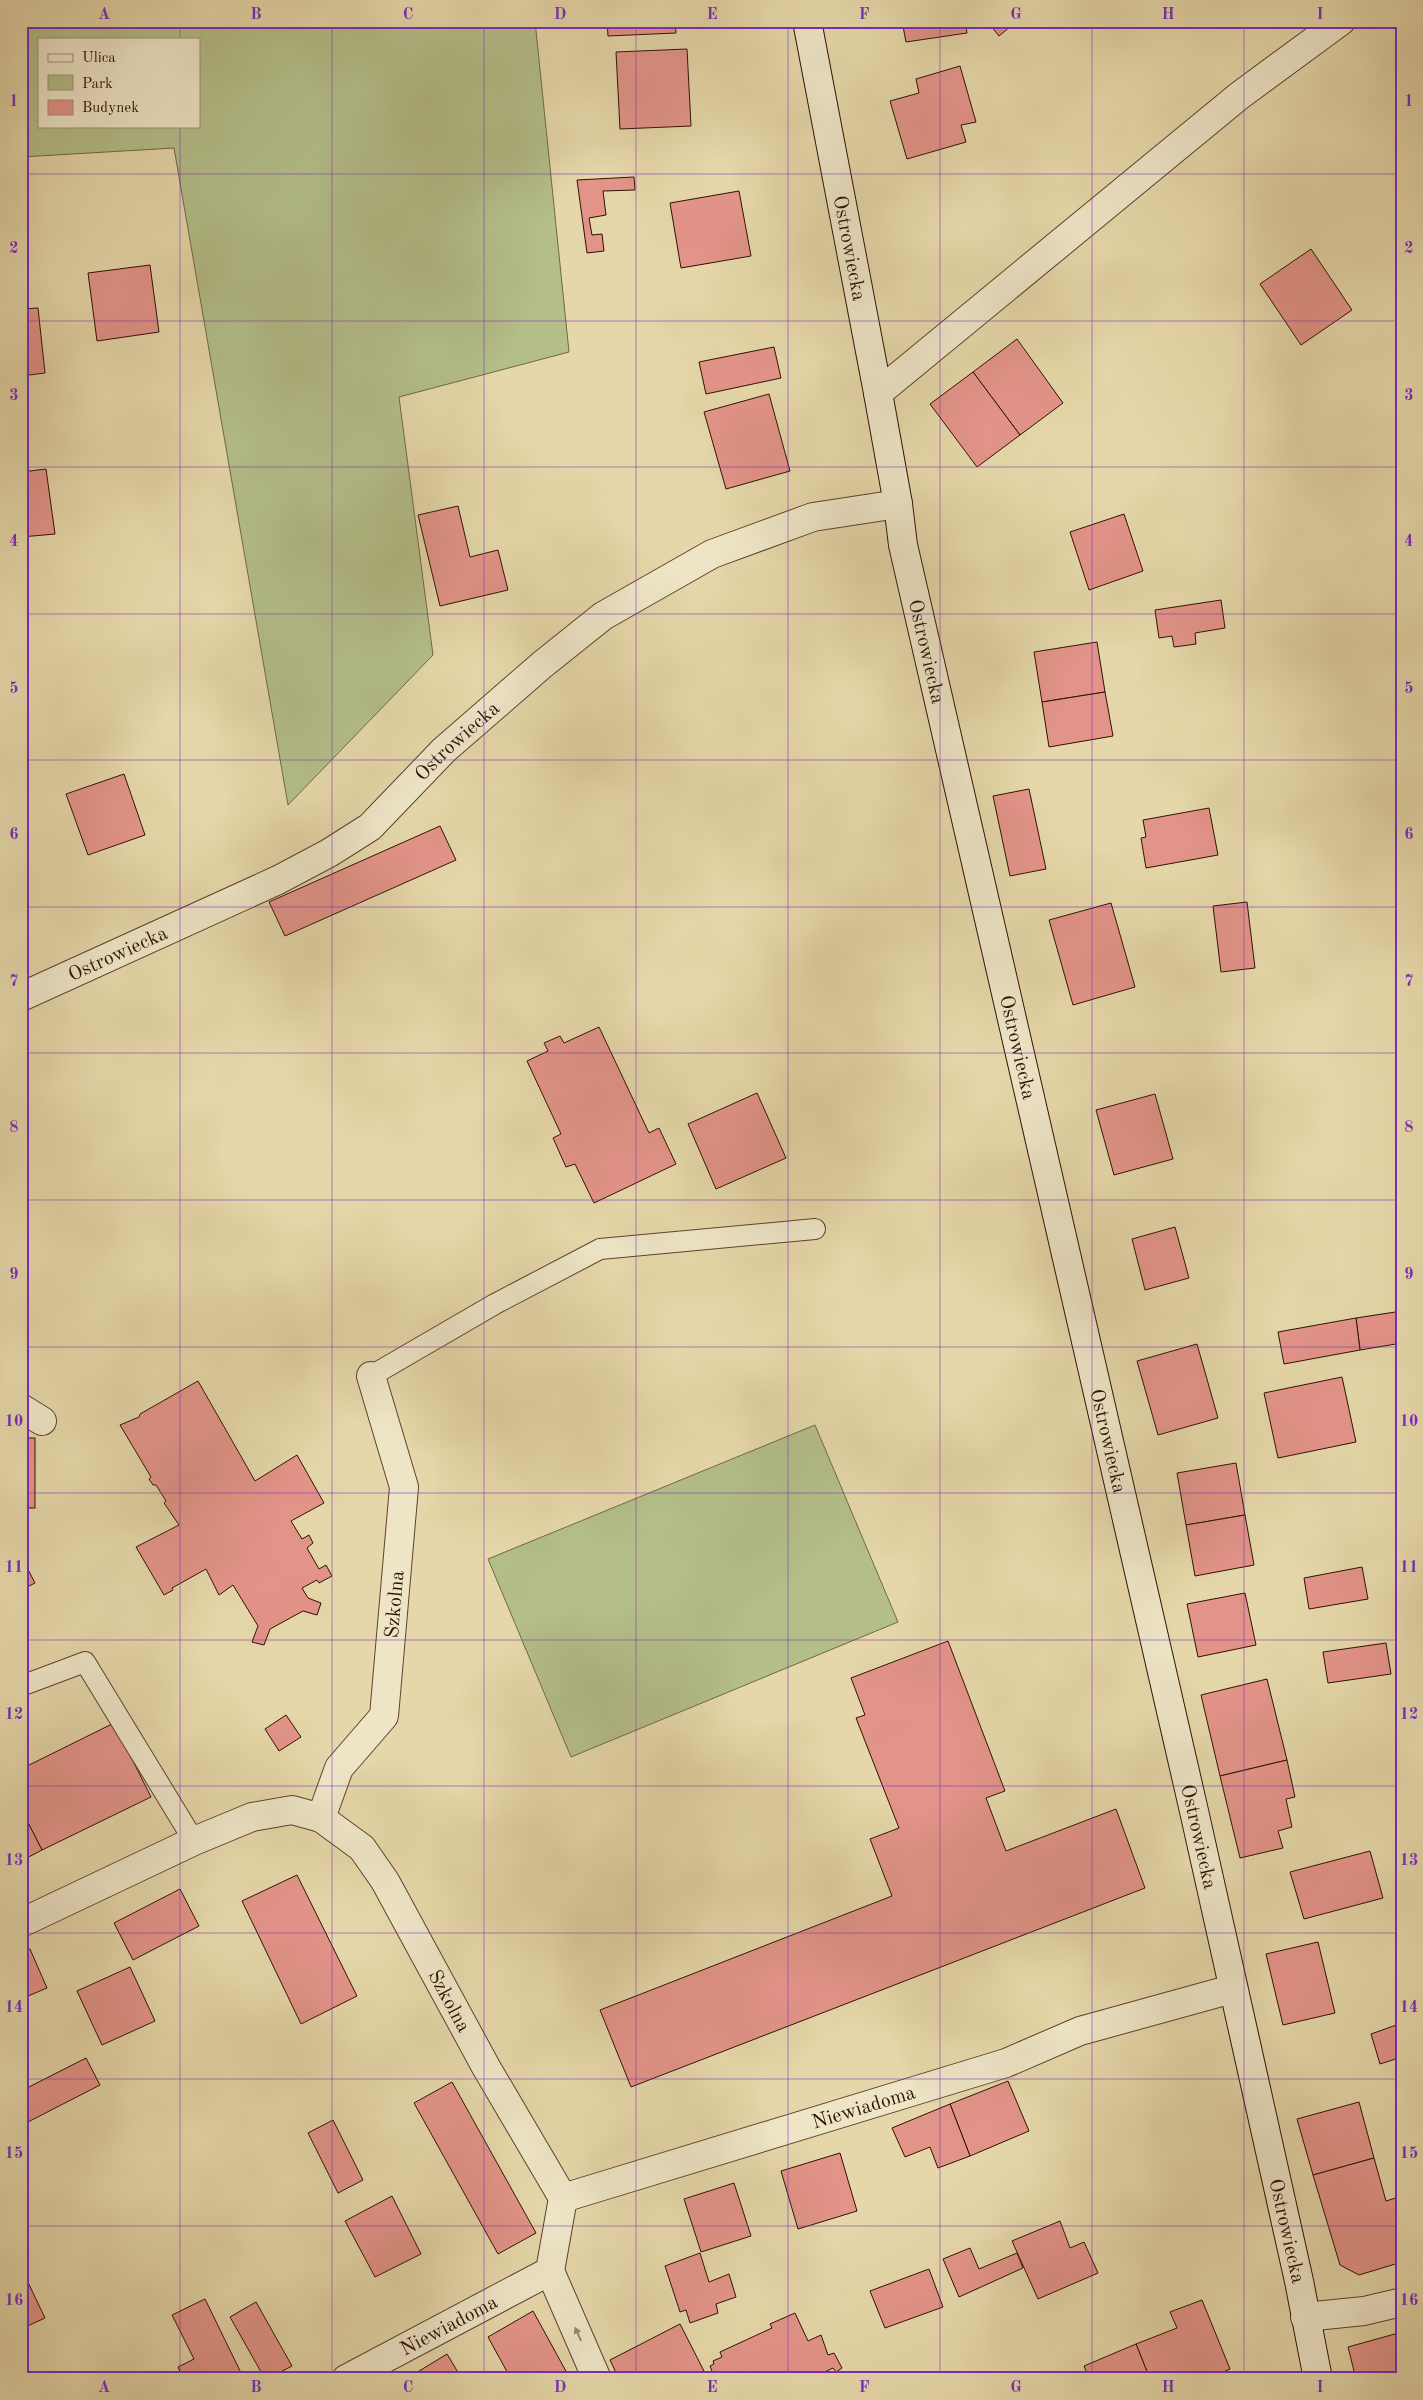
<svg xmlns="http://www.w3.org/2000/svg" width="1423" height="2400" font-family="'Old Standard TT',serif">
<style>
.green{fill:#b3be89;stroke:#706847;fill-rule:evenodd}
.building{fill:#e39489;stroke:#2e1105}
.lines{fill:none;stroke-linecap:round;stroke-linejoin:round}
.lane-casing{stroke:#5c422e;stroke-width:22}
.street-casing{stroke:#5c422e;stroke-width:30}
.secondary-casing{stroke:#2e1105;stroke-width:30}
.lane{stroke:#eee5c7;stroke-width:20}
.street{stroke:#eee5c7;stroke-width:28}
.secondary{stroke:#eee5c7;stroke-width:28}
.oneway{fill:#988670}
.grid{fill:none;stroke:#7b2cbf;stroke-width:1;stroke-opacity:0.55}
.labels{text-anchor:middle;stroke-width:4;stroke-linejoin:round;paint-order:stroke}
.street-label{font-size:20px;fill:#2e1105;stroke:#eee5c7}
.neatline{fill:none;stroke:#7b2cbf;stroke-width:2}
.grid-label{font-size:16px;text-anchor:middle;font-weight:bold;fill:#7b2cbf}
</style>
<rect width="100%" height="100%" fill="#e5d7a9"/>
<filter id="stains"><feTurbulence type="fractalNoise" baseFrequency=".004" numOctaves="4"/><feColorMatrix values="0 0 0 0 .2 0 0 0 0 .09 0 0 0 0 .02 0 0 0 .5 -.17"/></filter>
<radialGradient id="worn" r=".72"><stop offset=".6" stop-color="#630" stop-opacity="0"/><stop offset="1" stop-color="#630" stop-opacity=".3"/></radialGradient>
<g class="green">
<path d="M21,21H535L569,352L399,397L433,655L288,805L174,148L21,157ZM39,39H199V126H39Z"/>
<polygon points="815,1425 898,1622 571,1757 488,1559"/>
</g>
<g class="building">
<polygon points="607,21 675,21 676,33 608,36"/>
<polygon points="902,21 965,21 967,33 906,42"/>
<polygon points="987,21 1017,21 999,36"/>
<polygon points="687,49 691,126 620,129 616,52"/>
<polygon points="960,66 976,122 961,125 966,142 907,159 890,101 919,93 916,79"/>
<polygon points="634,177 635,190 603,191 606,215 589,218 592,235 602,234 604,251 587,253 577,180"/>
<polygon points="739,191 751,256 681,268 670,203"/>
<polygon points="1311,249 1352,310 1301,345 1260,284"/>
<polygon points="150,265 159,332 97,341 88,273"/>
<polygon points="38,308 45,373 21,376 21,309"/>
<polygon points="1017,339 1063,403 1020,435 973,372"/>
<polygon points="774,347 781,378 706,394 699,362"/>
<polygon points="973,372 1020,435 977,467 930,404"/>
<polygon points="769,394 790,471 726,489 704,412"/>
<polygon points="46,469 55,534 21,537 21,472"/>
<polygon points="458,506 470,557 498,550 508,590 440,606 418,515"/>
<polygon points="1124,514 1143,571 1089,590 1070,532"/>
<polygon points="1221,600 1225,628 1195,633 1196,644 1189,645 1174,647 1172,636 1159,638 1155,610"/>
<polygon points="1097,642 1105,692 1042,702 1034,652"/>
<polygon points="1105,692 1113,736 1049,747 1042,702"/>
<polygon points="124,774 145,835 88,855 66,794"/>
<polygon points="1029,789 1046,869 1010,876 993,796"/>
<polygon points="1209,808 1218,855 1146,868 1141,838 1146,837 1143,820"/>
<polygon points="440,826 456,860 285,936 269,902"/>
<polygon points="1247,902 1255,968 1221,972 1213,906"/>
<polygon points="1111,903 1135,987 1073,1005 1049,920"/>
<polygon points="599,1027 649,1133 659,1128 676,1164 594,1203 575,1164 566,1167 553,1138 561,1134 527,1061 548,1051 544,1043 560,1036 564,1043"/>
<polygon points="757,1093 786,1158 716,1189 688,1124"/>
<polygon points="1155,1094 1173,1159 1114,1175 1096,1110"/>
<polygon points="1175,1227 1189,1278 1145,1290 1132,1239"/>
<polygon points="1402,1311 1402,1343 1360,1350 1356,1318"/>
<polygon points="1356,1318 1360,1350 1284,1364 1278,1332"/>
<polygon points="1197,1344 1218,1418 1158,1435 1137,1361"/>
<polygon points="1342,1377 1356,1442 1278,1458 1264,1393"/>
<polygon points="198,1381 255,1481 297,1455 324,1503 291,1521 302,1539 309,1535 313,1543 307,1548 319,1569 326,1565 332,1576 319,1583 317,1580 302,1588 308,1598 321,1603 317,1615 303,1611 270,1629 264,1645 252,1642 258,1626 233,1585 219,1595 206,1569 172,1588 173,1590 164,1595 136,1547 179,1525 164,1503 166,1501 156,1485 153,1485 149,1479 151,1477 120,1425 139,1417 140,1414"/>
<rect x="21" y="1438" width="14" height="70"/>
<polygon points="1236,1463 1245,1515 1186,1525 1177,1473"/>
<polygon points="1245,1515 1254,1565 1195,1576 1186,1525"/>
<polygon points="21,1556 35,1583 21,1590"/>
<polygon points="1362,1567 1368,1599 1309,1609 1304,1578"/>
<polygon points="1245,1593 1256,1645 1198,1657 1187,1604"/>
<polygon points="948,1641 1005,1791 986,1798 1006,1851 1116,1809 1145,1888 631,2087 600,2010 892,1896 870,1839 899,1828 856,1718 865,1715 851,1678"/>
<polygon points="1386,1643 1391,1674 1328,1683 1323,1652"/>
<polygon points="1267,1679 1287,1760 1220,1776 1201,1695"/>
<polygon points="286,1715 301,1737 279,1751 265,1729"/>
<polygon points="114,1723 151,1797 42,1850 21,1809 21,1769"/>
<polygon points="1287,1760 1295,1797 1286,1799 1292,1827 1278,1831 1283,1848 1240,1858 1220,1776"/>
<polygon points="21,1809 42,1850 21,1861"/>
<polygon points="1370,1851 1383,1898 1304,1919 1290,1872"/>
<polygon points="297,1875 357,1996 301,2024 242,1901"/>
<polygon points="180,1889 199,1926 133,1960 114,1923"/>
<polygon points="1318,1942 1335,2013 1283,2025 1266,1954"/>
<polygon points="30,1949 47,1988 21,1999 21,1953"/>
<polygon points="130,1967 155,2021 102,2045 77,1991"/>
<polygon points="1402,2023 1402,2057 1380,2064 1371,2034"/>
<polygon points="86,2058 100,2085 26,2123 21,2112 21,2091"/>
<polygon points="1008,2081 1029,2131 970,2156 950,2104"/>
<polygon points="452,2082 536,2233 498,2254 414,2103"/>
<polygon points="1359,2102 1374,2158 1313,2175 1297,2119"/>
<polygon points="950,2104 970,2156 938,2168 930,2147 905,2157 892,2128"/>
<polygon points="333,2120 363,2180 338,2193 308,2133"/>
<polygon points="840,2153 857,2211 798,2229 781,2171"/>
<polygon points="1374,2158 1386,2201 1402,2196 1402,2262 1359,2275 1340,2265 1313,2175"/>
<polygon points="734,2183 751,2236 701,2252 684,2199"/>
<polygon points="392,2196 421,2254 375,2277 345,2221"/>
<polygon points="1060,2221 1070,2248 1084,2242 1098,2273 1038,2299 1012,2241"/>
<polygon points="970,2248 979,2269 1017,2253 1023,2268 959,2297 943,2259"/>
<polygon points="700,2253 709,2282 729,2274 736,2297 716,2304 718,2313 690,2323 686,2310 680,2312 665,2266"/>
<polygon points="929,2269 943,2307 885,2328 870,2291"/>
<polygon points="24,2274 45,2318 21,2329 21,2276"/>
<polygon points="205,2299 244,2379 183,2379 178,2367 194,2359 172,2315"/>
<polygon points="1202,2300 1230,2369 1208,2379 1150,2379 1136,2344 1177,2328 1170,2312"/>
<polygon points="256,2302 292,2366 267,2379 265,2379 230,2317"/>
<polygon points="533,2311 567,2373 556,2379 511,2379 488,2337"/>
<polygon points="795,2313 808,2341 821,2335 828,2355 834,2353 842,2368 836,2372 833,2368 810,2379 798,2379 794,2372 779,2379 715,2379 710,2366 714,2364 713,2361 722,2357 720,2352 772,2328 770,2324"/>
<polygon points="680,2324 704,2371 690,2379 619,2379 610,2360"/>
<polygon points="1402,2332 1402,2379 1356,2379 1348,2347"/>
<polygon points="1136,2344 1150,2379 1089,2379 1084,2366"/>
<polygon points="447,2354 462,2379 406,2379"/>
<polygon points="704,2371 708,2379 690,2379"/>
<polygon points="1066,2372 1069,2379 1050,2379"/>
</g>
<g class="lines">
<g class="lane-casing">
<g id="lane">
<polyline points="371,1376 495,1304 600,1249 815,1229"/>
<polyline points="21,1686 85,1662 194,1841"/>
</g>
</g>
<g class="street-casing">
<g id="street">
<polyline points="878,393 1239,96 1341,21"/>
<path id="s1" d="M21,997L278,880L329,853L370,827L444,750L543,664L603,616L712,554L813,517L898,504"/>
<polyline points="21,1408 42,1421"/>
<path id="s2" d="M321,1818L339,1768L384,1716L404,1487L371,1376"/>
<path id="s3" d="M21,1923L194,1841L252,1817L292,1810L321,1818L362,1848L385,1881L486,2067L563,2198"/>
<path id="s4" d="M563,2198L1006,2063L1080,2031L1232,1989"/>
<polyline points="550,2271 597,2379"/>
<polyline points="1305,2317 1364,2311 1402,2302"/>
<path id="s5" d="M346,2379L550,2271L563,2198"/>
</g>
</g>
<g class="secondary-casing">
<g id="secondary">
<path id="s6" d="M807,21L878,393L898,504L903,545L1194,1811L1299,2281L1318,2379"/>
</g>
</g>
<use href="#lane" class="lane"/>
<use href="#street" class="street"/>
<use href="#secondary" class="secondary"/>
</g>
<defs><path id="oneway-solid" d="M-6-.8H1V-3.2L6.5 0L1 3.2V.8H-6Z" transform="scale(1.25)"/></defs>
<use class="oneway" href="#oneway-solid" transform="translate(578 2334) rotate(-114)"/>
<path class="grid" d="M180,21V39M332,21V2379M484,21V2379M636,21V2379M788,21V2379M940,21V2379M1092,21V2379M1244,21V2379M180,126V2379M21,174H1402M21,321H1402M21,467H1402M21,614H1402M21,760H1402M21,907H1402M21,1053H1402M21,1200H1402M21,1347H1402M21,1493H1402M21,1640H1402M21,1786H1402M21,1933H1402M21,2079H1402M21,2226H1402"/>
<g class="labels">
<g class="street-label">
<text dy="7" stroke="none"><textPath href="#s6" startOffset="231">Ostrowiecka</textPath></text>
<text dy="7" stroke="none"><textPath href="#s6" startOffset="642">Ostrowiecka</textPath></text>
<text dy="7" stroke="none"><textPath href="#s1" startOffset="511">Ostrowiecka</textPath></text>
<text dy="7" stroke="none"><textPath href="#s1" startOffset="106">Ostrowiecka</textPath></text>
<text dy="7" stroke="none"><textPath href="#s6" startOffset="1048">Ostrowiecka</textPath></text>
<text dy="7" stroke="none"><textPath href="#s6" startOffset="1452">Ostrowiecka</textPath></text>
<text dy="7" stroke="none"><textPath href="#s2" startOffset="234">Szkolna</textPath></text>
<text dy="7" stroke="none"><textPath href="#s6" startOffset="1858">Ostrowiecka</textPath></text>
<text dy="7" stroke="none"><textPath href="#s3" startOffset="552">Szkolna</textPath></text>
<text dy="7" stroke="none"><textPath href="#s4" startOffset="314">Niewiadoma</textPath></text>
<text dy="7" stroke="none"><textPath href="#s6" startOffset="2262">Ostrowiecka</textPath></text>
<text dy="7" stroke="none"><textPath href="#s5" startOffset="116">Niewiadoma</textPath></text>
</g>
</g>
<rect width="1423" height="2400" fill="none" stroke="#e5d7a9" stroke-width="55"/>
<rect x="38" y="38" width="162" height="90" fill="#eee5c7" stroke="#a19079"/>
<rect x="48" y="54" width="25" height="8" fill="#eee5c7" stroke="#a19079"/>
<text x="82" y="62" font-size="15" fill="#2e1105">Ulica</text>
<rect x="48" y="75" width="25" height="15" fill="#b3be89" stroke="#a19079"/>
<text x="82" y="88" font-size="15" fill="#2e1105">Park</text>
<rect x="48" y="100" width="25" height="15" fill="#e39489" stroke="#a19079"/>
<text x="82" y="112" font-size="15" fill="#2e1105">Budynek</text>
<rect x="28" y="28" width="1368" height="2344" class="neatline"/>
<g class="grid-label">
<text x="104" y="19">A</text>
<text x="256" y="19">B</text>
<text x="408" y="19">C</text>
<text x="560" y="19">D</text>
<text x="712" y="19">E</text>
<text x="864" y="19">F</text>
<text x="1016" y="19">G</text>
<text x="1168" y="19">H</text>
<text x="1320" y="19">I</text>
<text x="14" y="106">1</text>
<text x="1409" y="106">1</text>
<text x="14" y="253">2</text>
<text x="1409" y="253">2</text>
<text x="14" y="400">3</text>
<text x="1409" y="400">3</text>
<text x="14" y="546">4</text>
<text x="1409" y="546">4</text>
<text x="14" y="693">5</text>
<text x="1409" y="693">5</text>
<text x="14" y="839">6</text>
<text x="1409" y="839">6</text>
<text x="14" y="986">7</text>
<text x="1409" y="986">7</text>
<text x="14" y="1132">8</text>
<text x="1409" y="1132">8</text>
<text x="14" y="1279">9</text>
<text x="1409" y="1279">9</text>
<text x="14" y="1426">10</text>
<text x="1409" y="1426">10</text>
<text x="14" y="1572">11</text>
<text x="1409" y="1572">11</text>
<text x="14" y="1719">12</text>
<text x="1409" y="1719">12</text>
<text x="14" y="1865">13</text>
<text x="1409" y="1865">13</text>
<text x="14" y="2012">14</text>
<text x="1409" y="2012">14</text>
<text x="14" y="2158">15</text>
<text x="1409" y="2158">15</text>
<text x="14" y="2305">16</text>
<text x="1409" y="2305">16</text>
<text x="104" y="2392">A</text>
<text x="256" y="2392">B</text>
<text x="408" y="2392">C</text>
<text x="560" y="2392">D</text>
<text x="712" y="2392">E</text>
<text x="864" y="2392">F</text>
<text x="1016" y="2392">G</text>
<text x="1168" y="2392">H</text>
<text x="1320" y="2392">I</text>
</g>
<rect width="100%" height="100%" filter="url(#stains)"/>
<rect width="100%" height="100%" fill="url(#worn)"/>
</svg>
